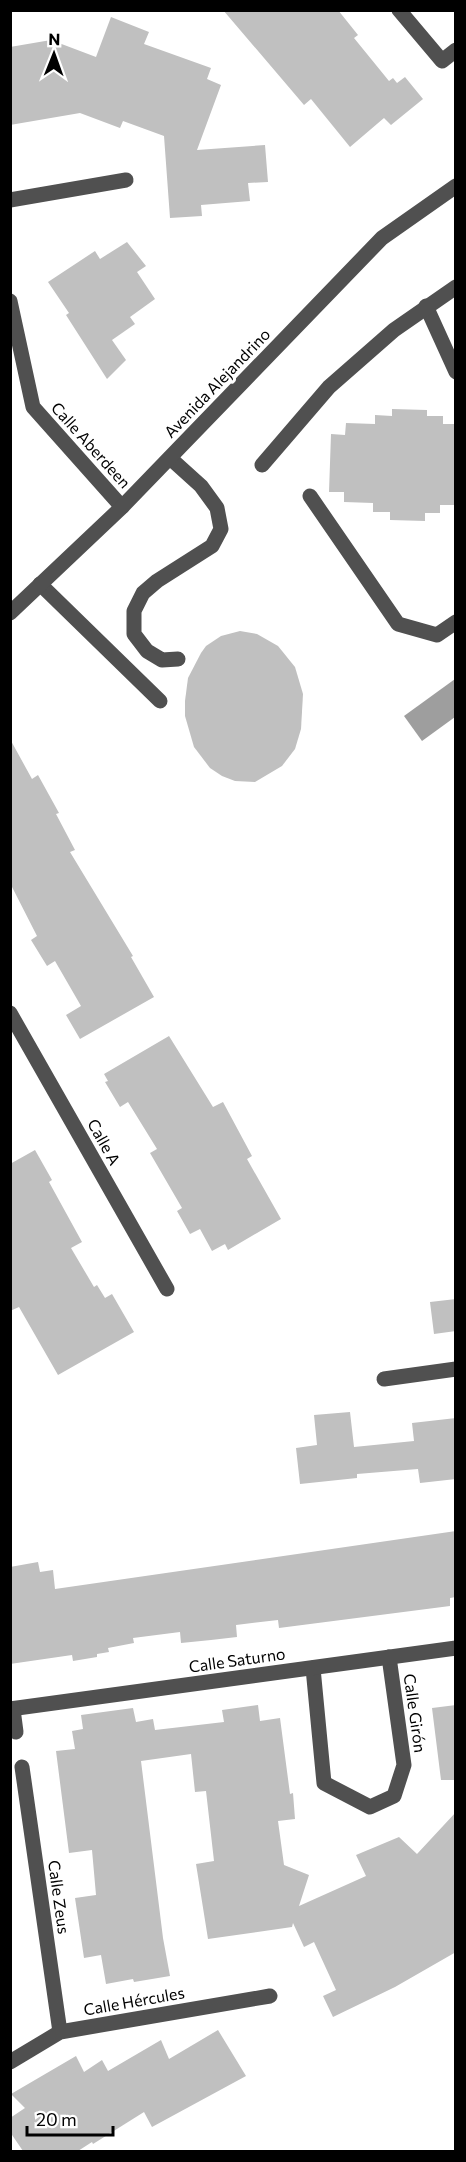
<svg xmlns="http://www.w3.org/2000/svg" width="466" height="2162" font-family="Commissioner,sans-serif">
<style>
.water{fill:#9e9e9e}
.building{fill:#c0c0c0}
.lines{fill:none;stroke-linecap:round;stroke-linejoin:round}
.minor{stroke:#505050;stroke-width:15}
.labels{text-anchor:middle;stroke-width:6;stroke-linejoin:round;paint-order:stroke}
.street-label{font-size:16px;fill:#000;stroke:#fff}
</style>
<rect width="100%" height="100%" fill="#fff"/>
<polygon class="water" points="455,679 455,717 422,741 404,716"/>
<g class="building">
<polygon points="223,10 338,10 358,35 354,38 389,81 393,78 397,83 405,77 423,99 391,125 384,118 350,147 311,99 304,105"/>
<polygon points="111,17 149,32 144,44 211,68 207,79 221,85 197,150 265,145 268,182 248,183 250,201 201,205 202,216 170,218 164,136 123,121 120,128 80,113 10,125 10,47 51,40 96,57"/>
<polygon points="127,242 146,266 137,272 155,299 130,317 135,324 112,340 126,360 107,379 66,315 69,313 48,282 95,251 100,259"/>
<polygon points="392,409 427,410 427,416 443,416 443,424 456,424 456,505 440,505 440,513 425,513 425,521 390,520 390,512 373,512 373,503 344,502 344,492 329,492 331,434 345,435 346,423 375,424 375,415 392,416"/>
<polygon points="240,631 257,634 278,646 295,667 303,694 301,729 295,749 282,766 255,782 235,781 222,776 210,768 194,747 185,716 185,701 188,678 201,653 206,646 221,636"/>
<polygon points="10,739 32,779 38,775 59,813 56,814 75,850 70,852 133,956 131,957 154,997 80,1039 66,1015 81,1006 55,961 47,966 31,940 37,936 10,883"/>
<polygon points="169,1036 213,1107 223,1102 252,1156 247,1159 281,1219 228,1250 225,1244 212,1251 200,1229 190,1234 177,1211 182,1208 150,1153 157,1149 128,1102 120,1107 105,1082 108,1081 104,1074"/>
<polygon points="35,1150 52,1180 49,1182 82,1242 71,1248 94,1287 97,1285 105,1298 112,1294 134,1332 58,1375 19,1307 10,1311 10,1164"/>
<polygon points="456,1299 456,1331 434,1334 430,1302"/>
<polygon points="350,1412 354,1447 414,1441 412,1423 456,1418 456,1479 420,1483 418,1469 357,1474 357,1478 300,1484 296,1448 317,1445 314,1415"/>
<polygon points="456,1531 456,1597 450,1598 450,1606 279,1628 278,1620 236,1625 237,1637 211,1640 181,1643 180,1632 133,1638 134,1643 108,1648 109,1652 97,1654 97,1657 73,1661 72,1655 10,1664 10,1567 38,1562 40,1572 53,1570 55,1589"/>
<polygon points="258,1705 260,1721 280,1718 290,1794 293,1793 295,1819 278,1821 284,1865 309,1875 299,1906 366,1876 356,1855 399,1837 417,1854 456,1812 456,1952 395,1987 333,2017 323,1996 336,1990 314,1942 304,1947 293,1923 292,1927 208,1939 196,1864 214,1861 206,1791 195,1792 191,1754 141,1761 163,1938 170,1976 134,1982 133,1979 106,1984 101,1955 84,1958 75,1898 96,1895 92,1850 69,1853 56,1751 75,1749 72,1731 83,1729 81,1715 133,1708 136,1722 153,1719 155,1730 224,1722 222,1710"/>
<polygon points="456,1705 456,1780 441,1780 432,1708"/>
<polygon points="218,2030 246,2076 152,2127 144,2112 93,2144 92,2142 78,2151 23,2151 10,2132 10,2118 25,2108 11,2094 76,2056 84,2072 102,2060 108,2071 161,2040 169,2059"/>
</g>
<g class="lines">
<g class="minor">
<polyline points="399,10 442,61 456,50"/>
<polyline points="10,200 126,180"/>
<polyline points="10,301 33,407 122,507"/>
<polyline points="426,306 456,372"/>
<polyline points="170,458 201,486 217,508 221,529 212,546 157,581 143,593 134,611 134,634 147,651 162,660 178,659"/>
<polyline points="262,465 329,387 394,330 456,287"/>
<polyline points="310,496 398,624 437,635 456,622"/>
<polyline points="40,584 160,701"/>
<polyline points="10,613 122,507 382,238 456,186"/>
<polyline points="10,1013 167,1289"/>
<polyline points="384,1379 456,1369"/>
<polyline points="313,1668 324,1783 370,1807 394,1796 404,1765 389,1657"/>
<polyline points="10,1709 456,1648"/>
<polyline points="13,1709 16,1732"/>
<polyline points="22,1767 60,2032"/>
<polyline points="10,2062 60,2032 270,1996"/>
</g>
</g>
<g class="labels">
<g class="street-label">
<text transform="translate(217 383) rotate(-46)" y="6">Avenida Alejandrino</text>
<text transform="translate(91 445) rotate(48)" y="6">Calle Aberdeen</text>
<text transform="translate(104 1142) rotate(61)" y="6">Calle A</text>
<text transform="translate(237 1660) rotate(-8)" y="6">Calle Saturno</text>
<text transform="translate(415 1713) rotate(82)" y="6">Calle Girón</text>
<text transform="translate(59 1897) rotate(82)" y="6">Calle Zeus</text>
<text transform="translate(134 2001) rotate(-10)" y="6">Calle Hércules</text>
</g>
</g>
<rect width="466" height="2162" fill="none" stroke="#000000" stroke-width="24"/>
<g transform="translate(54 54) rotate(1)" stroke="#ffffff" stroke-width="4.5" paint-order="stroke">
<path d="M0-4.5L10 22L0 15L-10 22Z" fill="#000000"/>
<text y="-9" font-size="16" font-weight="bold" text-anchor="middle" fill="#000000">N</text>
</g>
<path d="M27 2126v9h86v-9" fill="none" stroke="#000000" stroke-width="3"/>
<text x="36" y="2126" font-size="18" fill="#000000" stroke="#ffffff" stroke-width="4.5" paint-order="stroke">20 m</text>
</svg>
